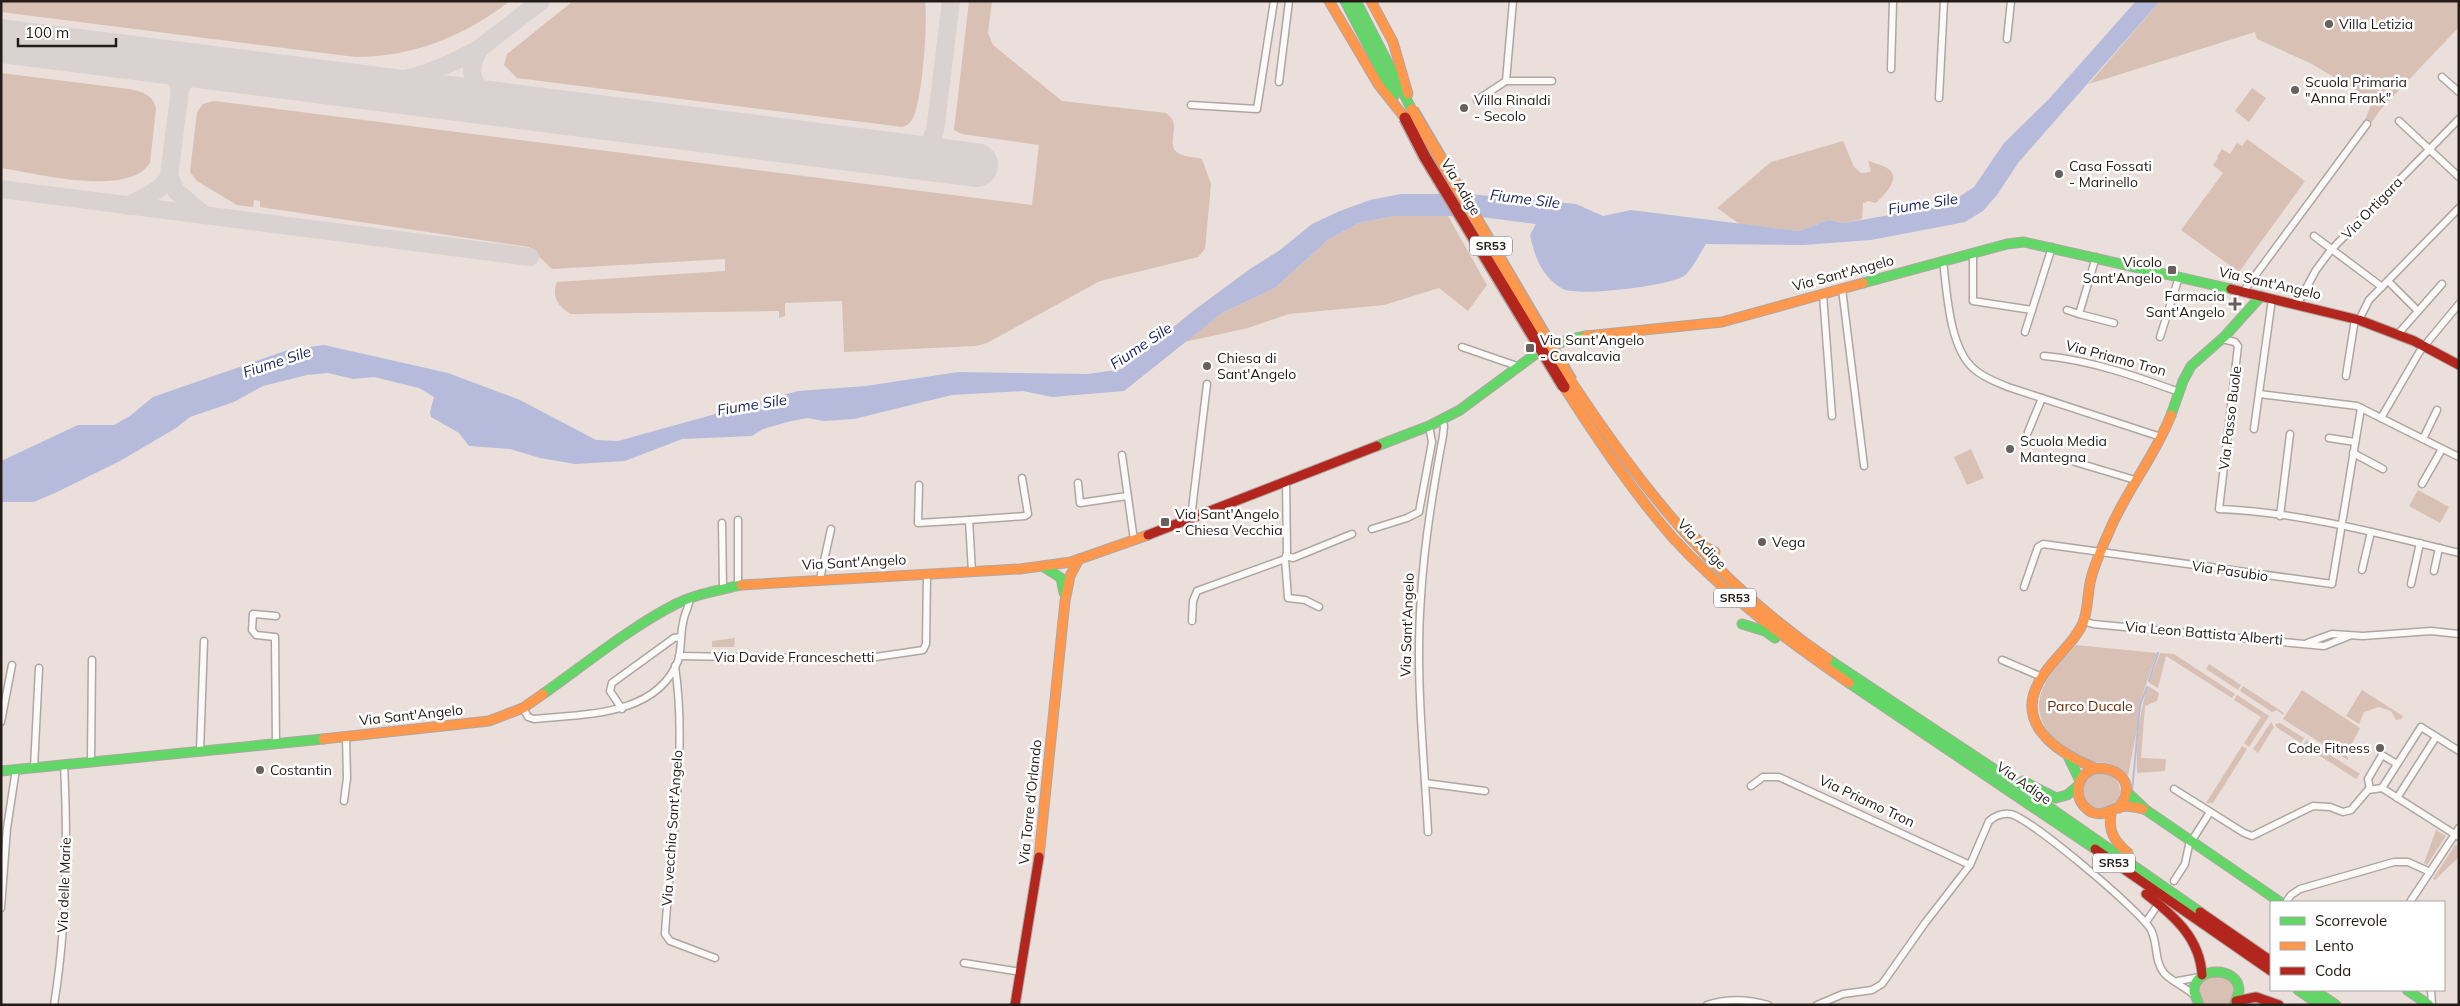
<svg xmlns="http://www.w3.org/2000/svg" width="2460" height="1006" font-family="Mulish,sans-serif">
<style>
.green{fill:#d8c0b5}
.water{fill:#b6bbdb}
.lines{fill:none;stroke-linecap:round;stroke-linejoin:round}
.stream{stroke:#b6bbdb;stroke-width:2}
.taxiway{stroke:#dad2d0;stroke-width:18}
.runway{stroke:#dad2d0;stroke-width:44}
.street-casing{stroke:#afa6a2;stroke-width:9}
.fast-casing{stroke:#afa6a2;stroke-width:11}
.slow-casing{stroke:#afa6a2;stroke-width:11}
.jam-casing{stroke:#afa6a2;stroke-width:11}
.street{stroke:#fcfaf9;stroke-width:6}
.fast{stroke:#63d668;stroke-width:9}
.slow{stroke:#ff974d;stroke-width:9}
.jam{stroke:#b3261e;stroke-width:9}
.slow-bridge-casing{stroke:#afa6a2;stroke-width:14;stroke-linecap:butt}
.jam-bridge-casing{stroke:#afa6a2;stroke-width:14;stroke-linecap:butt}
.slow-bridge{stroke:#ff974d;stroke-width:11}
.jam-bridge{stroke:#b3261e;stroke-width:11}
.poi-dot{fill:#69605d;stroke:#fff;stroke-width:2}
.labels{text-anchor:middle;stroke-width:5;stroke-linejoin:round;paint-order:stroke}
.shield{fill:#fff;stroke:#66605e;stroke-width:1}
.shield-label{font-size:12px;font-weight:bold;fill:#241c19}
.poi-label{font-size:14px;fill:#241c19;stroke:#fff;text-anchor:start}
.street-label{font-size:14px;fill:#241c19;stroke:#fff}
.park-label{font-size:14px;fill:#682903;stroke:#fff}
.water-label{font-size:15px;font-style:italic;fill:#202862;stroke:#fff}
</style>
<rect width="100%" height="100%" fill="#eadfda"/>
<g class="green">
<path d="M1,1H510C464,36 414,57 355,57L1,12Z"/>
<path d="M573,1H925C928,22 922,104 912,120C909,124 906,126 902,127L517,78L504,65L507,54Z"/>
<path d="M969,1H992L988,33L993,45L1062,101L1166,113C1184,125 1164,144 1178,153C1184,157 1195,157 1202,159L1211,184L1205,249L1198,257L1100,281L987,343L976,346L844,352L842,301L785,303V316L779,318V311L571,314C558,307 551,296 557,282L725,271V259L552,269L529,247L260,207V201L254,200L253,207L237,205L197,181L190,172L197,112L203,104L214,101L1032,205L1039,145L962,134L954,130Z"/>
<polygon points="2160,1 2459,1 2459,27 2381,109 2369,126 2364,122 2372,103 2367,97 2312,64 2257,39 2255,32 2089,84"/>
<path d="M1,73L129,89C141,91 153,95 156,108L150,163C127,198 36,173 1,168Z"/>
<polygon points="2252,88 2266,98 2249,122 2235,111"/>
<polygon points="2247,139 2305,181 2239,272 2181,230 2223,173 2213,165 2218,158 2217,157 2222,149 2230,154 2237,143 2242,146"/>
<path d="M1843,141L1854,167L1861,173L1871,172L1868,160C1873,163 1878,164 1883,166C1905,175 1886,193 1876,203L1868,201L1863,203L1862,219L1844,223L1829,220L1799,231L1741,225L1717,208L1771,162Z"/>
<polygon points="1395,216 1448,216 1487,285 1468,311 1439,288 1384,305 1289,314 1248,328 1184,342 1222,313 1275,288 1329,239 1359,223"/>
<polygon points="1971,449 1984,478 1967,485 1954,457"/>
<polygon points="2418,490 2449,507 2440,523 2409,506"/>
<polygon points="735,638 734,647 712,647 712,641"/>
<path d="M2076,645L2157,653L2139,705L2140,713L2128,776C2105,755 2107,767 2083,760C2078,758 2072,753 2067,749C2046,736 2032,713 2043,688C2050,672 2065,658 2076,645Z"/>
<polygon points="2160,653 2174,654 2235,694 2232,698 2166,656 2158,688 2149,683"/>
<polygon points="2209,664 2241,685 2238,690 2206,669"/>
<path d="M2148,686L2159,693L2157,701L2145,706L2141,758L2166,759L2165,771L2137,773C2136,745 2139,712 2148,686Z"/>
<polygon points="2243,686 2284,713 2283,715 2277,710 2272,712 2240,691"/>
<polygon points="2302,690 2360,728 2347,753 2348,760 2283,719"/>
<polygon points="2362,690 2403,716 2401,719 2396,720 2391,711 2379,707 2364,712 2359,724 2346,716"/>
<polygon points="2237,695 2269,716 2249,747 2244,743 2261,717 2234,700"/>
<polygon points="2271,722 2274,727 2258,753 2253,749"/>
<polygon points="2280,723 2304,738 2301,743 2276,727 2275,724"/>
<polygon points="2307,740 2360,774 2356,779 2303,745"/>
<polygon points="2242,746 2247,749 2213,803 2206,803"/>
<circle cx="2101" cy="791" r="19"/>
<polygon points="2436,830 2446,836 2427,865 2424,863"/>
<polygon points="2455,845 2459,846 2459,857 2435,880 2433,879"/>
<path d="M2208,974L2229,977L2235,988L2230,1005H2203C2196,991 2198,984 2208,974Z"/>
</g>
<path class="water" d="M2136,1H2160L2018,163L1997,195L1983,211L1965,222L1871,240L1803,245L1706,244C1701,252 1691,271 1684,276C1669,286 1578,297 1563,289C1542,277 1535,258 1530,235L1536,224L1481,217L1448,216H1395L1359,223L1329,239L1275,288L1222,313L1124,391L1052,397L1023,391L952,395L854,419L824,421L808,418L791,421L763,429L752,436L682,439L625,461L575,464L540,458L510,449L469,446L459,433L431,417L430,412L434,397L419,388L374,377L353,379L328,373L307,375L263,386L234,402L190,417L176,428L120,461L57,492L34,502H1V461L78,425H114L130,416L153,397L288,350L324,345L448,373L520,400L596,440L618,441L798,391L866,386L958,372L1088,374L1122,369L1193,311L1250,269L1280,250L1312,224L1340,211L1370,200L1401,194H1468L1576,204L1603,216L1631,210L1799,231L1829,220L1844,223L1935,207L1956,199L1974,187L2004,143L2049,99Z"/>
<g class="lines">
<g class="stream">
<polyline points="2149,681 2158,653"/>
<polyline points="2132,792 2140,705 2147,687"/>
</g>
<g class="taxiway">
<polyline points="480,48 541,1"/>
<path d="M335,84C393,86 429,77 480,48C463,75 476,94 503,105"/>
<polyline points="180,89 188,75 202,67"/>
<path d="M894,154C915,155 927,152 935,131L951,1"/>
<polyline points="169,176 176,191 204,215"/>
<polyline points="1,189 530,257"/>
<path d="M128,206C141,198 163,191 169,176L180,89L174,74L160,62"/>
</g>
<polyline class="runway" points="1,41 976,165"/>
<g class="street-casing">
<g id="street">
<polyline points="1513,1 1506,81 1552,81"/>
<polyline points="2007,39 2011,1"/>
<polyline points="1891,69 1893,1"/>
<polyline points="2442,77 2459,92"/>
<polyline points="1279,82 1289,1"/>
<polyline points="1939,98 1944,1"/>
<polyline points="1477,100 1506,81"/>
<polyline points="1191,105 1257,109 1274,1"/>
<polyline points="2399,121 2459,177"/>
<polyline points="2314,236 2382,287"/>
<polyline points="1973,253 1973,301 2032,310 2052,247"/>
<polyline points="2096,257 2079,314 2114,323"/>
<path d="M1943,261C1947,292 1949,348 1974,369C1984,378 1996,382 2008,387L2161,437"/>
<polyline points="2388,281 2418,311"/>
<polyline points="1842,289 1864,466"/>
<polyline points="2243,292 2367,124"/>
<polyline points="1823,294 1832,416"/>
<polyline points="2297,305 2316,270 2331,250 2459,119"/>
<polyline points="2067,310 2079,314"/>
<polyline points="2359,320 2369,300 2459,208"/>
<polyline points="2025,332 2032,310"/>
<polyline points="2398,334 2442,284"/>
<polyline points="2160,337 2179,277"/>
<path d="M2222,339L2235,342L2238,346L2219,509C2298,512 2382,534 2459,553"/>
<polyline points="1462,347 1517,366"/>
<path d="M2044,356C2090,360 2135,376 2179,392"/>
<polyline points="2346,376 2355,319"/>
<polyline points="2259,394 2357,406 2459,457"/>
<polyline points="2381,418 2420,351 2459,304"/>
<polyline points="2254,429 2272,299"/>
<polyline points="2028,432 2042,398"/>
<polyline points="2329,438 2355,442"/>
<polyline points="2423,439 2437,410"/>
<polyline points="2353,453 2383,469"/>
<polyline points="1122,455 1134,540"/>
<polyline points="2075,462 2135,480"/>
<polyline points="1078,483 1080,503 1127,496"/>
<polyline points="2422,484 2442,449"/>
<polyline points="919,485 918,523 969,520 972,572"/>
<polyline points="2280,516 2290,434"/>
<polyline points="1191,518 1207,384"/>
<polyline points="738,520 738,585"/>
<polyline points="969,520 1025,516 1028,514 1022,478"/>
<polyline points="722,523 723,588"/>
<polyline points="1372,529 1407,518 1419,512 1432,442 1429,426"/>
<polyline points="1286,556 1293,558 1352,534"/>
<polyline points="1285,559 1288,598 1305,600 1319,607"/>
<polyline points="2362,570 2371,532"/>
<polyline points="2434,571 2439,548"/>
<polyline points="820,579 831,529"/>
<polyline points="2411,584 2420,543"/>
<polyline points="2024,587 2038,547 2043,544 2332,584 2361,408"/>
<polyline points="1192,621 1193,601 1197,591 1285,559 1287,553 1286,481"/>
<polyline points="2083,621 2093,624 2324,646 2349,636"/>
<polyline points="2307,643 2332,634 2363,636 2431,631 2459,634"/>
<polyline points="679,656 862,659 923,650 926,644 927,574"/>
<polyline points="2002,660 2042,677"/>
<path d="M675,666C688,753 670,847 665,934L670,941L715,958"/>
<path d="M523,708L528,717L534,719C582,714 656,717 678,661C682,649 680,635 683,623C684,614 689,607 690,598"/>
<polyline points="622,709 610,691 612,683 674,638 681,637"/>
<polyline points="1,722 12,665"/>
<polyline points="276,744 275,637 256,635 252,630 253,614 276,616"/>
<polyline points="200,751 204,641"/>
<polyline points="91,762 92,660"/>
<polyline points="34,768 39,668"/>
<polyline points="1425,783 1485,791"/>
<polyline points="1751,786 1763,777 1779,777 1970,865"/>
<polyline points="2382,788 2421,727 2459,751"/>
<polyline points="2174,789 2244,833 2252,836 2313,806 2330,807 2343,812 2351,810 2368,790 2382,788 2459,837"/>
<polyline points="2370,789 2368,779 2382,755 2397,764"/>
<polyline points="2397,798 2436,737"/>
<polyline points="344,801 347,778 346,737"/>
<path d="M1428,832C1424,754 1415,675 1421,597C1424,543 1433,489 1443,436L1444,426L1442,420"/>
<polyline points="2174,881 2185,864 2189,845 2210,812"/>
<polyline points="2286,902 2291,895 2300,889 2394,862 2408,862 2430,872"/>
<polyline points="2410,902 2459,828"/>
<polyline points="1,908 7,828 16,769"/>
<polyline points="2146,922 2155,909"/>
<polyline points="964,963 1021,972"/>
<polyline points="2178,981 2200,977"/>
<polyline points="2431,990 2432,1005"/>
<path d="M54,1005C67,925 68,845 64,764"/>
<path d="M1707,1005C1728,998 1747,999 1768,1005"/>
<path d="M1817,1005L1843,994L1872,990L1882,984L1925,923L1970,865L1989,821C1995,816 2001,813 2010,814C2028,816 2142,912 2151,930C2158,943 2154,961 2164,973C2172,982 2186,987 2195,996"/>
</g>
</g>
<g class="fast-casing">
<g id="fast">
<polyline points="1345,1 1394,96"/>
<polyline points="1356,1 1412,110"/>
<polyline points="1863,283 2007,244 2024,242 2231,289"/>
<polyline points="2171,415 2183,381 2191,366 2225,336 2261,296"/>
<polyline points="1377,446 1429,426 1460,410 1537,353 1567,340 1586,336"/>
<polyline points="1044,567 1061,578 1064,593"/>
<polyline points="1742,624 1765,631 1775,638"/>
<polyline points="1828,659 2003,775 2200,912"/>
<polyline points="1849,683 2095,849"/>
<path d="M543,694C584,665 632,626 676,604C696,594 719,590 741,585"/>
<polyline points="2069,758 2080,781"/>
<polyline points="1,771 323,739"/>
<polyline points="2023,781 2056,798 2067,795 2078,786"/>
<polyline points="2126,791 2146,810 2280,902"/>
<polyline points="2298,990 2320,1005"/>
<polyline points="2314,990 2336,1005"/>
<polyline points="2407,990 2429,1005"/>
<path d="M2199,1005C2198,1001 2194,994 2194,990C2195,966 2238,966 2239,990C2239,994 2235,1001 2234,1005"/>
</g>
</g>
<g class="slow-casing">
<g id="slow">
<polyline points="1329,1 1378,84 1405,118"/>
<polyline points="1371,1 1393,42 1408,94"/>
<polyline points="1586,336 1722,322 1863,283"/>
<path d="M1571,381C1644,492 1717,583 1828,659"/>
<path d="M1564,387C1597,439 1632,491 1673,538C1724,594 1787,640 1849,683"/>
<polyline points="1697,539 1703,546 1715,552"/>
<polyline points="741,585 1020,569 1071,562 1148,535"/>
<polyline points="323,739 489,721 523,708 543,694"/>
<path d="M2095,768C2055,752 2010,721 2044,674C2056,656 2074,643 2083,623C2089,608 2087,590 2092,575C2097,558 2105,541 2112,525C2129,487 2156,454 2171,415"/>
<path d="M2119,808C2121,804 2125,799 2126,794C2132,767 2081,755 2078,790C2078,800 2083,807 2091,812C2103,817 2109,810 2120,807C2128,805 2136,807 2143,809"/>
<path d="M2111,813C2108,831 2114,841 2128,853"/>
<polyline points="1039,857 1065,601 1070,576 1079,559"/>
</g>
</g>
<g class="jam-casing">
<g id="jam">
<polyline points="2231,289 2359,320 2414,341 2459,365"/>
<polyline points="1148,535 1377,446"/>
<polyline points="2095,849 2271,971"/>
<path d="M2146,894C2174,916 2200,938 2202,975"/>
<polyline points="2200,912 2271,961"/>
<polyline points="2236,1001 2256,997 2279,1005"/>
<polyline points="1015,1005 1039,857"/>
</g>
</g>
<use href="#street" class="street"/>
<use href="#fast" class="fast"/>
<use href="#slow" class="slow"/>
<use href="#jam" class="jam"/>
<g class="slow-bridge-casing">
<polyline id="slow-bridge" points="1412,110 1571,381"/>
</g>
<g class="jam-bridge-casing">
<polyline id="jam-bridge" points="1405,118 1425,157 1564,387"/>
</g>
<use href="#slow-bridge" class="slow-bridge"/>
<use href="#jam-bridge" class="jam-bridge"/>
</g>
<g class="poi-dot">
<circle cx="2329" cy="24" r="5"/>
<circle cx="2295" cy="90" r="5"/>
<circle cx="1464" cy="108" r="5"/>
<circle cx="2059" cy="174" r="5"/>
<rect x="2167" y="265" width="10" height="10" rx="2.5"/>
<path d="M2232.5 296.5h5v5h5v5h-5v5h-5v-5h-5v-5h5z"/>
<rect x="1525" y="343" width="10" height="10" rx="2.5"/>
<circle cx="1207" cy="366" r="5"/>
<circle cx="2010" cy="449" r="5"/>
<rect x="1160" y="517" width="10" height="10" rx="2.5"/>
<circle cx="1762" cy="542" r="5"/>
<circle cx="2380" cy="748" r="5"/>
<circle cx="260" cy="770" r="5"/>
</g>
<g class="labels">
<g class="shield">
<rect x="1470" y="236.5" width="42" height="19" rx="4"/>
<rect x="1714" y="588.5" width="42" height="19" rx="4"/>
<rect x="2093" y="853.5" width="42" height="19" rx="4"/>
</g>
<g class="shield-label">
<text x="1491" y="250">SR53</text>
<text x="1735" y="602">SR53</text>
<text x="2114" y="867">SR53</text>
</g>
<g class="poi-label">
<text x="2339" y="29">Villa Letizia</text>
<text x="2305" y="87">Scuola Primaria<tspan x="2305" dy="16">"Anna Frank"</tspan></text>
<text x="1474" y="105">Villa Rinaldi<tspan x="1474" dy="16">- Secolo</tspan></text>
<text x="2069" y="171">Casa Fossati<tspan x="2069" dy="16">- Marinello</tspan></text>
<text x="2162" y="267" text-anchor="end">Vicolo<tspan x="2162" dy="16">Sant'Angelo</tspan></text>
<text x="2225" y="301" text-anchor="end">Farmacia<tspan x="2225" dy="16">Sant'Angelo</tspan></text>
<text x="1540" y="345">Via Sant'Angelo<tspan x="1540" dy="16">- Cavalcavia</tspan></text>
<text x="1217" y="363">Chiesa di<tspan x="1217" dy="16">Sant'Angelo</tspan></text>
<text x="2020" y="446">Scuola Media<tspan x="2020" dy="16">Mantegna</tspan></text>
<text x="1175" y="519">Via Sant'Angelo<tspan x="1175" dy="16">- Chiesa Vecchia</tspan></text>
<text x="1772" y="547">Vega</text>
<text x="2370" y="753" text-anchor="end">Code Fitness</text>
<text x="270" y="775">Costantin</text>
</g>
<g class="street-label">
<text transform="translate(1461 187) rotate(59)" y="5">Via Adige</text>
<text transform="translate(2372 208) rotate(-46)" y="5">Via Ortigara</text>
<text transform="translate(1843 273) rotate(-15)" y="5">Via Sant'Angelo</text>
<text transform="translate(2270 283) rotate(13)" y="5">Via Sant'Angelo</text>
<text transform="translate(2116 358) rotate(15)" y="5">Via Priamo Tron</text>
<text transform="translate(2230 418) rotate(-83)" y="5">Via Passo Buole</text>
<text transform="translate(1702 544) rotate(46)" y="5">Via Adige</text>
<text transform="translate(854 562) rotate(-3)" y="5">Via Sant'Angelo</text>
<text transform="translate(2230 571) rotate(8)" y="5">Via Pasubio</text>
<text transform="translate(1407 625) rotate(-88)" y="5">Via Sant'Angelo</text>
<text transform="translate(2204 633) rotate(5)" y="5">Via Leon Battista Alberti</text>
<text x="794" y="662">Via Davide Franceschetti</text>
<text transform="translate(411 715) rotate(-6)" y="5">Via Sant'Angelo</text>
<text transform="translate(2024 783) rotate(35)" y="5">Via Adige</text>
<text transform="translate(1867 801) rotate(25)" y="5">Via Priamo Tron</text>
<text transform="translate(1030 802) rotate(-84)" y="5">Via Torre d'Orlando</text>
<text transform="translate(672 828) rotate(-86)" y="5">Via vecchia Sant'Angelo</text>
<text transform="translate(64 885) rotate(-88)" y="5">Via delle Marie</text>
</g>
<g class="park-label">
<text x="2090" y="711">Parco Ducale</text>
</g>
<g class="water-label">
<text transform="translate(1525 199) rotate(7)" y="5">Fiume Sile</text>
<text transform="translate(1923 204) rotate(-9)" y="5">Fiume Sile</text>
<text transform="translate(1141 346) rotate(-34)" y="5">Fiume Sile</text>
<text transform="translate(277 362) rotate(-18)" y="5">Fiume Sile</text>
<text transform="translate(752 405) rotate(-9)" y="5">Fiume Sile</text>
</g>
</g>
<rect width="2460" height="1006" fill="none" stroke="#241c19" stroke-width="5"/>
<rect x="2270" y="901" width="175" height="90" fill="#ffffff" stroke="#a7a4a3"/>
<rect x="2280" y="917" width="25" height="8" fill="#63d668" stroke="#a7a4a3"/>
<text x="2315" y="926" font-size="15" fill="#241c19">Scorrevole</text>
<rect x="2280" y="942" width="25" height="8" fill="#ff974d" stroke="#a7a4a3"/>
<text x="2315" y="951" font-size="15" fill="#241c19">Lento</text>
<rect x="2280" y="967" width="25" height="8" fill="#b3261e" stroke="#a7a4a3"/>
<text x="2315" y="976" font-size="15" fill="#241c19">Coda</text>
<path d="M18 38v8h98v-8" fill="none" stroke="#241c19" stroke-width="2.5"/>
<text x="25" y="38" font-size="15" fill="#241c19" stroke="#ffffff" stroke-width="4" paint-order="stroke">100 m</text>
</svg>
